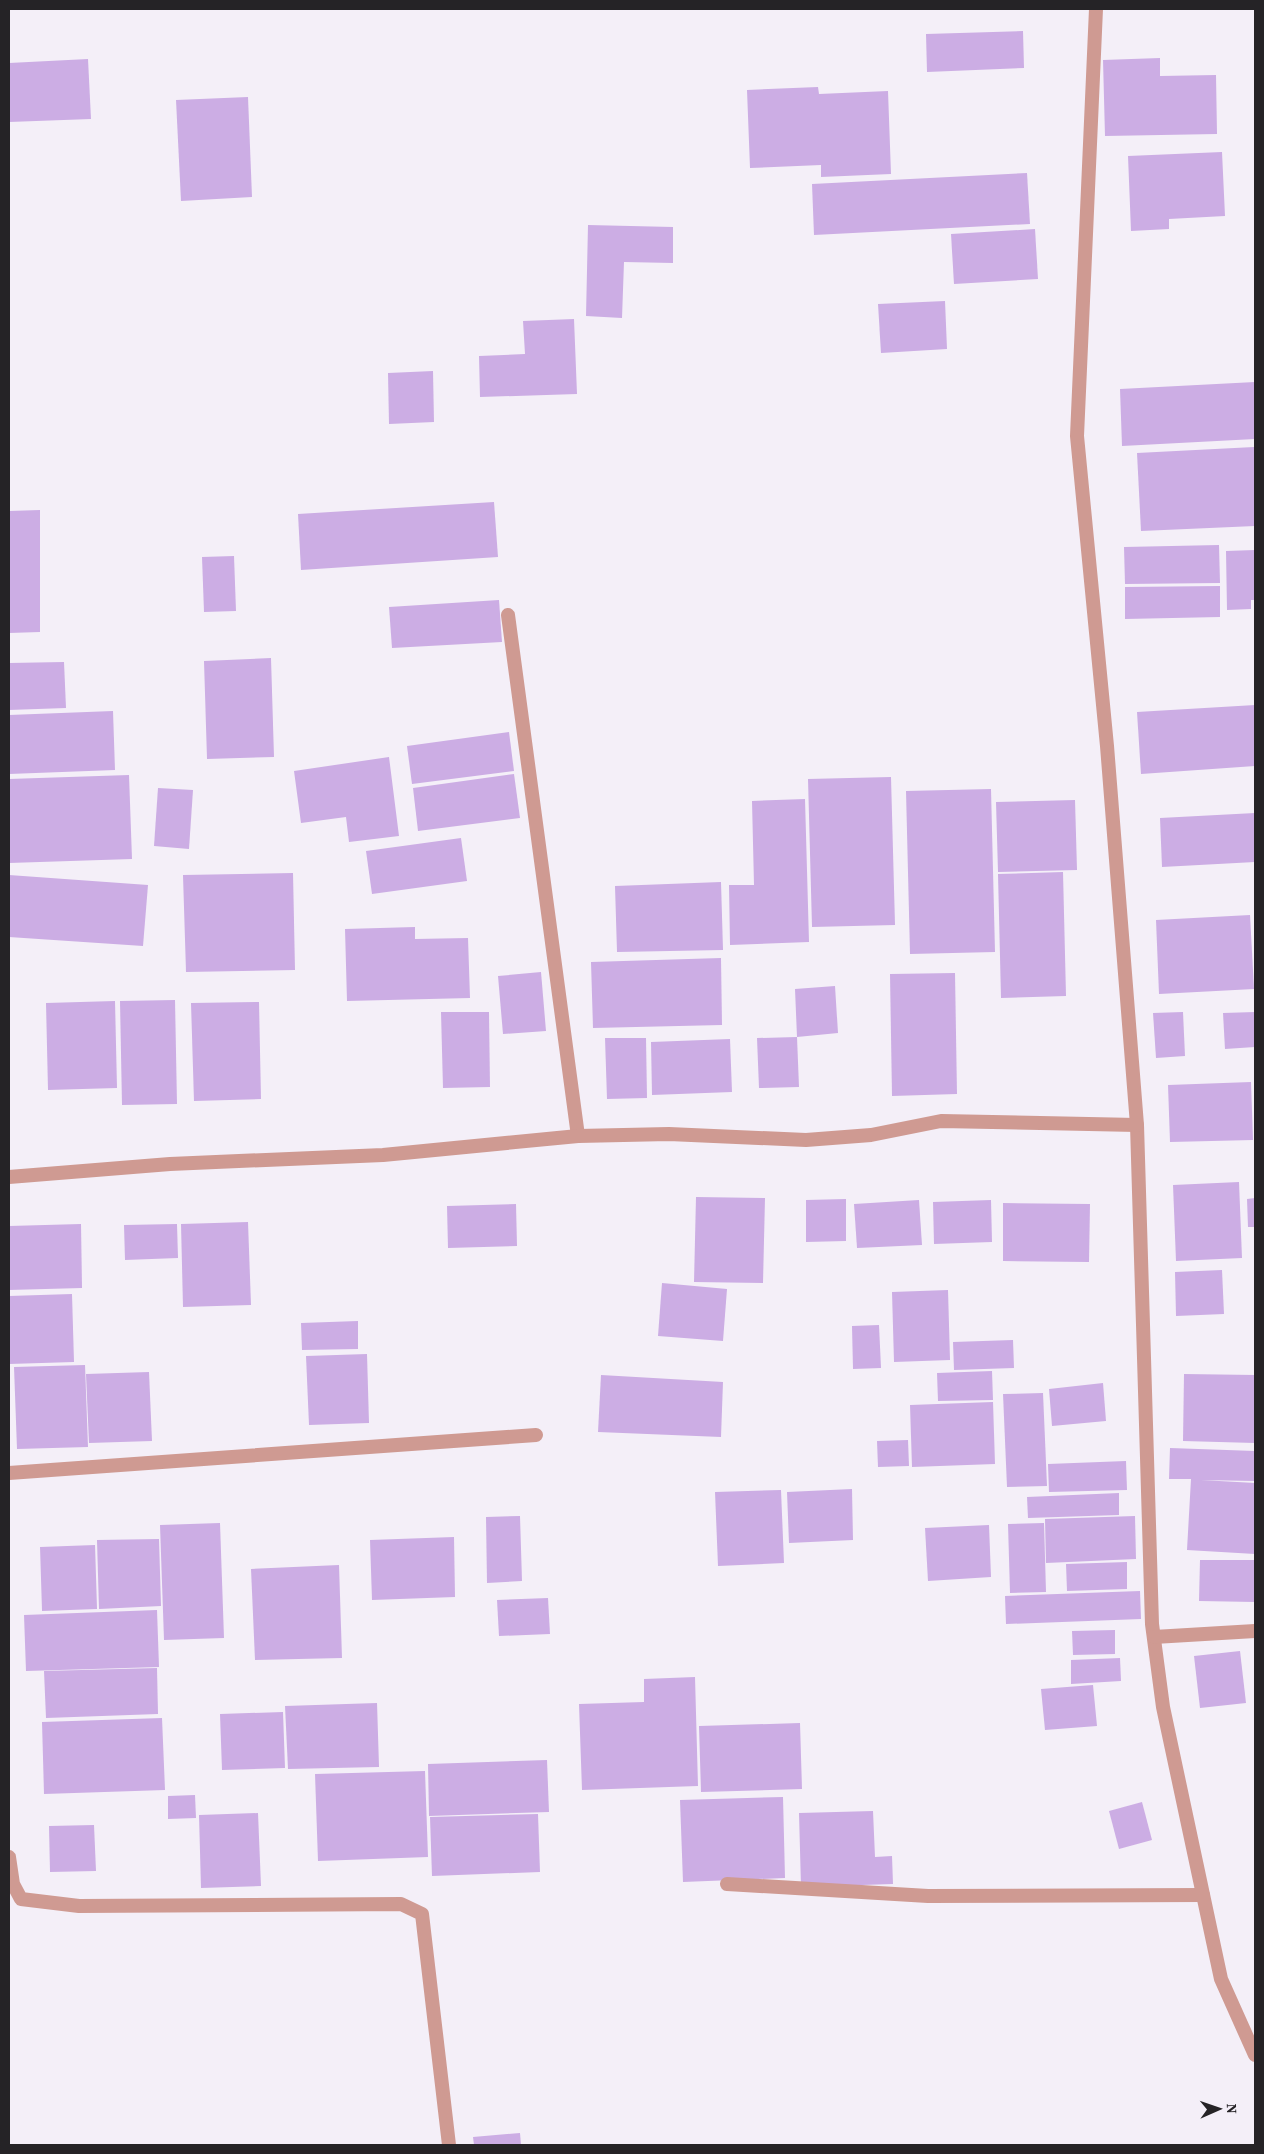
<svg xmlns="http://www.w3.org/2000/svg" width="1264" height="2154" font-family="'Source Serif 4',serif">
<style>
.building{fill:#ccade4}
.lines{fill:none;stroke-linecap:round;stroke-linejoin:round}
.minor{stroke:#cf9a92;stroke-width:14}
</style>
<rect width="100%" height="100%" fill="#f4eff8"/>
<g class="building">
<polygon points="1023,31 1024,68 927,72 926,34"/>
<polygon points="1160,58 1160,76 1216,75 1217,134 1105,136 1103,60"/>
<polygon points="88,59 91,119 9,122 9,63"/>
<polygon points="818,87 819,94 888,91 891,174 821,177 821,165 750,168 747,90"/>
<polygon points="248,97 252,197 181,201 176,100"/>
<polygon points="1222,152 1225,216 1169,219 1169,229 1131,231 1128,156"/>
<polygon points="1027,173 1030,224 814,235 812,184"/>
<polygon points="588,225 673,227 673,263 624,262 622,318 586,316"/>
<polygon points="1035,229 1038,279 954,284 951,234"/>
<polygon points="945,301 947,349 881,353 878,304"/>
<polygon points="574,319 577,394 480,397 479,356 525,354 523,321"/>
<polygon points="433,371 434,422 389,424 388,373"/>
<polygon points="1255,382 1255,439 1122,446 1120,389"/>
<polygon points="1254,447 1255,526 1141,531 1137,453"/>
<polygon points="494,502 498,557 301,570 298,514"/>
<polygon points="40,510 40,632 9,633 9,511"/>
<polygon points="1219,545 1220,583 1125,584 1124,547"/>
<polygon points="1255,550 1255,600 1251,600 1251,609 1227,610 1226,551"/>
<polygon points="234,556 236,611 204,612 202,557"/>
<polygon points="1220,586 1220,617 1125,619 1125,587"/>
<polygon points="499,600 502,642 392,648 389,607"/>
<polygon points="271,658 274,757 207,759 204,661"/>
<polygon points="64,662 66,708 9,710 9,663"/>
<polygon points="1255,705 1255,766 1141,774 1137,712"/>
<polygon points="113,711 115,770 9,774 9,715"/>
<polygon points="509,732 514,771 412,784 407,746"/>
<polygon points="389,757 399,836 349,842 346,817 301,823 294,771"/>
<polygon points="514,774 520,818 418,831 413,788"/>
<polygon points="129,775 132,859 9,863 9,779"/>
<polygon points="891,777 895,925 812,927 808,779"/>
<polygon points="158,788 193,790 189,849 154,846"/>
<polygon points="991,789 995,952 910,954 906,791"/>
<polygon points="805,799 809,942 730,945 729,885 754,885 752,801"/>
<polygon points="1075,800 1077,870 998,872 996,802"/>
<polygon points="1255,813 1255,862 1162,867 1160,818"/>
<polygon points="461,838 467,881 372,894 366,851"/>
<polygon points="1063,872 1066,996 1001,998 998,874"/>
<polygon points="293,873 295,970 186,972 183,875"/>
<polygon points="9,875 148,885 143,946 9,937"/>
<polygon points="721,882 723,950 617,952 615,886"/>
<polygon points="1250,915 1254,989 1159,994 1156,920"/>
<polygon points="415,927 415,939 468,938 470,998 347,1001 345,929"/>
<polygon points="721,958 722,1025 593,1028 591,962"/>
<polygon points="541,972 546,1031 503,1034 498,976"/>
<polygon points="955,973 957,1094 892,1096 890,974"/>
<polygon points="835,986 838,1033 797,1037 795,989"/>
<polygon points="175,1000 177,1104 122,1105 120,1001"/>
<polygon points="115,1001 117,1088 48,1090 46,1003"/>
<polygon points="259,1002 261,1099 194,1101 191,1003"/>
<polygon points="441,1012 489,1012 490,1087 443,1088"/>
<polygon points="1183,1012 1185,1056 1156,1058 1153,1013"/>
<polygon points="1255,1012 1255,1047 1225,1049 1223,1013"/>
<polygon points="797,1037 799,1087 759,1088 757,1038"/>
<polygon points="605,1038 646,1038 647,1098 607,1099"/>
<polygon points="730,1039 732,1092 652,1095 651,1042"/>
<polygon points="1251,1082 1253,1140 1170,1142 1168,1085"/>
<polygon points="1239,1182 1242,1258 1176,1261 1173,1185"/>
<polygon points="696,1197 765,1198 763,1283 694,1282"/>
<polygon points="1255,1198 1255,1227 1248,1227 1247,1199"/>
<polygon points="846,1199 846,1241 806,1242 806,1200"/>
<polygon points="919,1200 922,1245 857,1248 854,1204"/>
<polygon points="991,1200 992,1242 934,1244 933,1202"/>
<polygon points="1003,1203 1090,1204 1089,1262 1003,1261"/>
<polygon points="516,1204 517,1246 448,1248 447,1206"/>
<polygon points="248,1222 251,1305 183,1307 181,1224"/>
<polygon points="81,1224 82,1288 9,1290 9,1226"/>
<polygon points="177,1224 178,1258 125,1260 124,1225"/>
<polygon points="1222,1270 1224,1314 1176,1316 1175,1272"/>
<polygon points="662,1283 727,1289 723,1341 658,1336"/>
<polygon points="948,1290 950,1360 894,1362 892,1292"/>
<polygon points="72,1294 74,1362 9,1364 9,1296"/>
<polygon points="358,1321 358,1349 302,1350 301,1323"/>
<polygon points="879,1325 881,1368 853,1369 852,1326"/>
<polygon points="1013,1340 1014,1368 954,1370 953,1342"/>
<polygon points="367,1354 369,1423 309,1425 306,1356"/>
<polygon points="85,1365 88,1447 17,1449 14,1367"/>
<polygon points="992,1371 993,1400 938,1401 937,1373"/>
<polygon points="149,1372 152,1441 89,1443 86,1374"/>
<polygon points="1184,1374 1255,1375 1255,1443 1183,1441"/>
<polygon points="601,1375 723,1382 721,1437 598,1432"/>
<polygon points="1103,1383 1106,1421 1052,1426 1049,1389"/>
<polygon points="1043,1393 1047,1486 1007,1487 1003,1394"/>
<polygon points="993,1402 995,1464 912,1467 910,1405"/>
<polygon points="908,1440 909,1466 878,1467 877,1441"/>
<polygon points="1170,1448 1255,1451 1255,1481 1201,1480 1255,1483 1255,1554 1187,1550 1191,1479 1169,1479"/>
<polygon points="1126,1461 1127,1490 1049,1492 1048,1464"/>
<polygon points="852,1489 853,1540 789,1543 787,1492"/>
<polygon points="781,1490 784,1563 718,1566 715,1492"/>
<polygon points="1119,1493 1119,1515 1028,1518 1027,1497"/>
<polygon points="520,1516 522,1581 487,1583 486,1517"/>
<polygon points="1135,1516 1136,1559 1046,1563 1045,1519"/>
<polygon points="220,1523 224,1638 164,1640 160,1525"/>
<polygon points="1044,1523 1046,1592 1010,1593 1008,1524"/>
<polygon points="989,1525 991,1577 928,1581 925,1528"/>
<polygon points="454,1537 455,1597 372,1600 370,1540"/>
<polygon points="159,1539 161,1606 99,1609 97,1540"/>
<polygon points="95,1545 97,1609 42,1611 40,1547"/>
<polygon points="1200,1560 1255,1560 1255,1602 1199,1601"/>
<polygon points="1127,1562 1127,1589 1067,1591 1066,1564"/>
<polygon points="339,1565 342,1658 255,1660 251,1569"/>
<polygon points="1140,1591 1141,1619 1006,1624 1005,1596"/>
<polygon points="548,1598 550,1634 499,1636 497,1600"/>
<polygon points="157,1610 159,1667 26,1671 24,1615"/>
<polygon points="1115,1630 1115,1654 1073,1655 1072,1631"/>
<polygon points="1240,1651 1246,1703 1200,1708 1194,1656"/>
<polygon points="1120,1658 1121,1681 1071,1684 1071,1660"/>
<polygon points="157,1668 158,1714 46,1718 44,1671"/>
<polygon points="695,1677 698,1786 582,1790 579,1704 644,1702 644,1679"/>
<polygon points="1093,1685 1097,1726 1045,1730 1041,1689"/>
<polygon points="377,1703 379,1767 288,1769 285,1706"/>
<polygon points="283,1712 285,1768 222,1770 220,1714"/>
<polygon points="162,1718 165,1790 44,1794 42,1722"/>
<polygon points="800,1723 802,1789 701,1792 699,1726"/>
<polygon points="547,1760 549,1812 429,1816 428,1764"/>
<polygon points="425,1771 428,1857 318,1861 315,1774"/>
<polygon points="195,1795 196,1818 168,1819 168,1796"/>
<polygon points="783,1797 785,1878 683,1882 680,1800"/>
<polygon points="1142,1802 1152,1840 1119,1849 1109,1811"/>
<polygon points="873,1811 875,1857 892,1856 893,1884 801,1887 799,1813"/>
<polygon points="258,1813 261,1886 201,1888 199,1815"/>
<polygon points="538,1814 540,1872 432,1876 430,1817"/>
<polygon points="94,1825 96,1871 50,1872 49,1826"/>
<polygon points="520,2133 521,2145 474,2145 473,2137"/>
</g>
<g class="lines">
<g class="minor">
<polyline points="1096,9 1077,436 1107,746 1137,1125 1152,1624 1163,1707 1221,1979 1255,2055"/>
<polyline points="508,615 578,1136"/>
<polyline points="9,1177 170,1164 383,1155 578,1136 669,1134 806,1140 871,1135 941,1121 1137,1125"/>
<polyline points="9,1473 536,1435"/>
<polyline points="1154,1637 1255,1631"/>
<polyline points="9,1857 13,1884 21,1899 79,1906 401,1904 422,1914 449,2145"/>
<polyline points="727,1884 928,1896 1203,1895"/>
</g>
</g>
<rect width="1264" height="2154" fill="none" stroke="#252326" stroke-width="20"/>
<g transform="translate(1219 2109) rotate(88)" stroke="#f4eff8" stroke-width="4" paint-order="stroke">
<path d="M0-4L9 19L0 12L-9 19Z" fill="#252326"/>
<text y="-8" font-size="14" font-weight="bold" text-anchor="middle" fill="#252326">N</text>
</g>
</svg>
